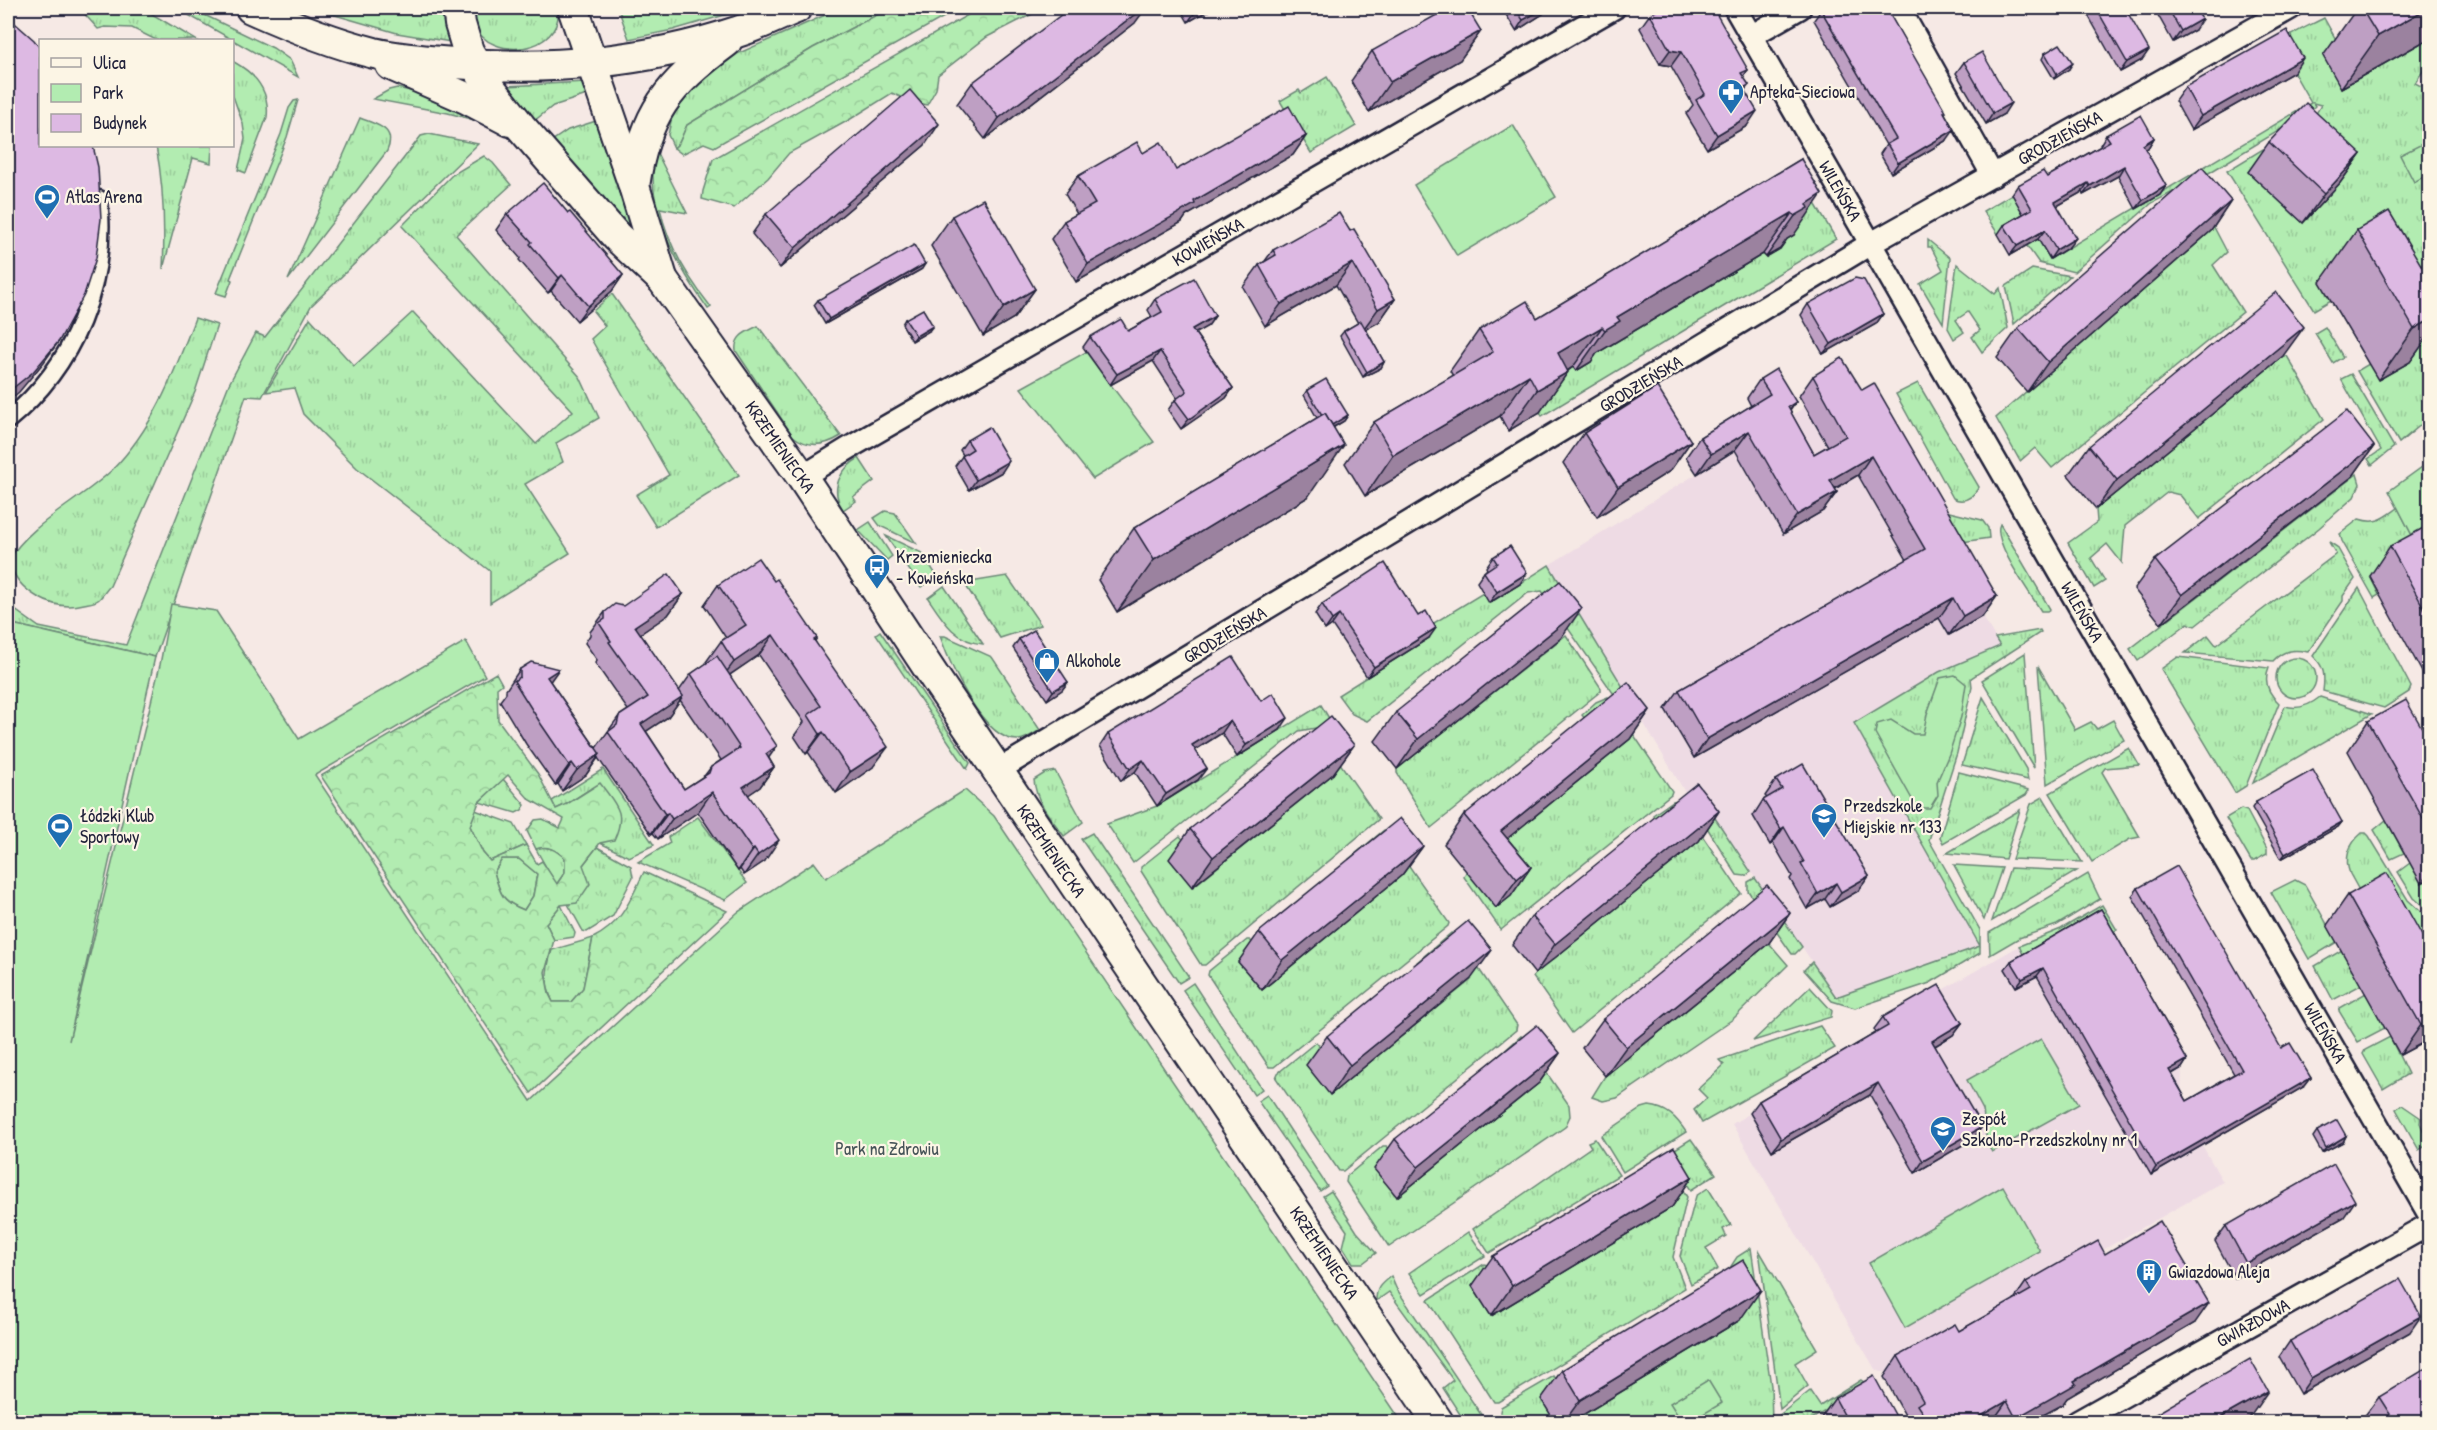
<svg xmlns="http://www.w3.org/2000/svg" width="2437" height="1430" font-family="'Patrick Hand',sans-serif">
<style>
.built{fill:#eedbe4}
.grass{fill:url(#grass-tufts);stroke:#6a8776;stroke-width:1.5}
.forest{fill:url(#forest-crowns);stroke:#6a8776;stroke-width:1.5;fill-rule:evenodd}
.green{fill:#b2ecb1;stroke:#6a8776;stroke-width:1.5}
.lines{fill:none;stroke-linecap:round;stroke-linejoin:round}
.pedestrian-casing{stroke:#22223b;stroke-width:21}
.minor-casing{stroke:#22223b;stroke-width:26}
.secondary-casing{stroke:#22223b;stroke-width:34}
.pedestrian{stroke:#fcf5e5;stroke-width:16}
.minor{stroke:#fcf5e5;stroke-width:21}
.secondary{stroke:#fcf5e5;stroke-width:30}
.wall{fill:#be9fc3;stroke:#22223b;stroke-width:1.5;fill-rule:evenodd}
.shaded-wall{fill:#9b829f;stroke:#22223b;stroke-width:1.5}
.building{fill:#ddb9e3;stroke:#22223b;stroke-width:1.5}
.labels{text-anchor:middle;stroke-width:4.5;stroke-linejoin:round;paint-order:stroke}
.poi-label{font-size:18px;fill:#22223b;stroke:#fcf5e5;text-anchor:start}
.street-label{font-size:18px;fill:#22223b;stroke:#fcf5e5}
.park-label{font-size:18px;fill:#465458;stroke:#fcf5e5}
</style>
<defs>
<pattern id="grass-tufts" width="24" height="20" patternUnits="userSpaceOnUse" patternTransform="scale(1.5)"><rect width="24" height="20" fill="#b2ecb1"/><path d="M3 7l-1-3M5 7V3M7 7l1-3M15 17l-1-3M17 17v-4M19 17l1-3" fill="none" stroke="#99ca99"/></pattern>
<pattern id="forest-crowns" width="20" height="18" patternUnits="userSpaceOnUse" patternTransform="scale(1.5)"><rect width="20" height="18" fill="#b2ecb1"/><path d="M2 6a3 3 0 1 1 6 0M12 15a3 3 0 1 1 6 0" fill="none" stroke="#99ca99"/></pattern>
</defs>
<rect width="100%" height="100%" fill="#f6e9e5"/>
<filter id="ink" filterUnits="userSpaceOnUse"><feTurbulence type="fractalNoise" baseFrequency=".0167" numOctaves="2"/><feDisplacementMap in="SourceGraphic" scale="12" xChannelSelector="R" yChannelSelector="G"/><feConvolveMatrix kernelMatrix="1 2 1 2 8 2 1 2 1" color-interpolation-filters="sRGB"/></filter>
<g filter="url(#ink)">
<g class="built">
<polygon points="1847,381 2000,646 1939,672 1854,723 1980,946 1836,997 1707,807 1697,812 1549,565"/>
<polygon points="2019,946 2025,957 2182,1068 2181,1108 2223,1182 1887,1372 1881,1372 1875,1369 1732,1124 1879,1038 1874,1029"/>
</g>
<g class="grass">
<polygon points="79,8 142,8 196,40 156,40 132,28 105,27 98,29"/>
<polygon points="176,8 190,8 273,48 290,60 298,77"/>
<polygon points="311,8 353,8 367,11 371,8 442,8 443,20 451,42 397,33"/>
<path d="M472,8H558C563,55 489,61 475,26C473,20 473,13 472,8Z"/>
<polygon points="618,8 749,8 673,30 629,39"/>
<polygon points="841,8 890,8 813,48 687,125 679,143 674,148 668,135 671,121 666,115 719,62"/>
<path d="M2324,18L2340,47L2341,88L2429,38V62L2415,83L2421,86L2429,72V418L2399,443L2357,371L2369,364L2331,300L2314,310L2227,171L2263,149L2265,153L2248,172L2303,223L2313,119L2321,105L2313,103L2315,106L2308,113L2207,174L2152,203L2074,272L2039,263L2027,246L1998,234L1983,211L2012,194L2050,259L2311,103L2278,45C2290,33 2309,26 2324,18Z"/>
<path d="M232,61C255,73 270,90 267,117L246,173L238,170L245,139L243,124L233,96Z"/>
<polygon points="1327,77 1356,126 1311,153 1280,101 1299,90 1301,93"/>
<polygon points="586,82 590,94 553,106 534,121 506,86"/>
<polygon points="397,88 425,94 493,125 448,113 373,99 389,90"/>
<polygon points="298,100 287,137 230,279 232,280 226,296 216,293 281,134 289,108 294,101"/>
<path d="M360,118C377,125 397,128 387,151L288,280Z"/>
<polygon points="599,120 640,240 552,141 568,130"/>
<polygon points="429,134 478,144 311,306 262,397 246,396 155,657 8,623 8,605 39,627 126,645 229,384 256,333 265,337 421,136"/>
<path d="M156,146H212L211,163L193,158L163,269C165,226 164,187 156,146Z"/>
<path d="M655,149L687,213L660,208C667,244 688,278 711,307L708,309C675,262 644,208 655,149Z"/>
<polygon points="484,156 493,163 511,185 456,235 580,377 599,418 556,443 563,462 525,484 570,553 490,603 490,571 357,468 303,414 294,388 266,392 310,318 354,366 413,312 536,444 573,411 402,226 452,175"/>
<polygon points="1796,171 1836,239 1542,416 1498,342 1559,376 1573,367 1576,371 1591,362 1589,358 1763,254 1766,257"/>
<polygon points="2206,212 2227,252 2213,265 2243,312 2052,468 2035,448 2020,461 1996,418 2210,231"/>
<polygon points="1928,240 1950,258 1943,323 1920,284 1943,270 1931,247 1928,247"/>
<polygon points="1957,264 1995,294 2000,288 2008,328 1982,352 1972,337 1980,330 1968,312 1956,320 1964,332 1954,339 1948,328"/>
<polygon points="2032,269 2070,276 2014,324 2006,286"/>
<polygon points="612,294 739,475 656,527 636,495 669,475 591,339 605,326 593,311"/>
<path d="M195,318L217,325L195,392L110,586C106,590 102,597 98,600C94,603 88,603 84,604C53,612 16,592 9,560C28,525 82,499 112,470C154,428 174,373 195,318Z"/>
<path d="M758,326L841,436C825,446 809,449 793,436L736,351C734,336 746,332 758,326Z"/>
<polygon points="2325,327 2343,357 2333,363 2315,333"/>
<polygon points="2283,356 2287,356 2324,419 2199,519 2180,495 2168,492 2164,495 2125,526 2122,563 2107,544 2091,558 2105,581 2094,588 2068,543 2097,522 2096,509"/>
<polygon points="2351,374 2394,447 2372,465 2368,459 2381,450 2341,379"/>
<path d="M1918,383L1979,487C1973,497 1964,504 1953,498L1896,394Z"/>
<path d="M859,458L874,481L853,497L856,501L843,510C829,489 840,469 859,458Z"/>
<polygon points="2357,474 2360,484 2354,497 2319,528 2195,626 2188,623 2138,661 2130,649"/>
<path d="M2398,508L2429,568L2370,576L2379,595L2374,598L2342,541L2340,534L2359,519C2377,525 2384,518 2398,508Z"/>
<polygon points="1941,510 1982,520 1988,528 1989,538 1948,544"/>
<polygon points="885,511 895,513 916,543 880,526 874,518"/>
<polygon points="870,522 892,556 887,560 858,530"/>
<path d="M2000,524L2050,609L2047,611H2041C2031,594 1991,541 2000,524Z"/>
<polygon points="886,536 922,553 937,576 921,587"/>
<path d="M2329,542L2337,547L2355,579L2343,596V601L2308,652C2294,649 2283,650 2273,661L2185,653L2208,635L2216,645L2336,554Z"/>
<polygon points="1549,565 1637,710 1627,713 1542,591 1528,593 1367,721 1352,714 1338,695 1429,638 1424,629 1483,593 1490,603"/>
<polygon points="1007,576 1041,625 1000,638 964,583"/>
<path d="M944,586L983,644C955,642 942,619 928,598Z"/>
<path d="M2359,588L2411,687L2409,692L2384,708L2323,691C2325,676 2325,667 2313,656Z"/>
<polygon points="2040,630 2041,632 1971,678 1972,687 1957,753 1929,840 1980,930 1980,953 1930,983 1855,1008 1832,1001 1804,970 1812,962 1836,997 1980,946 1854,723 1939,672 2000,646 1995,638"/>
<polygon points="880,631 970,763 967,769 876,634"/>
<polygon points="1566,635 1601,688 1601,691 1431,828 1397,773 1397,769"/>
<path d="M940,636H945L992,657L1040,730C1033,734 1027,739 1019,740C983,742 950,664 940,636Z"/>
<polygon points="2025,653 2034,768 1982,680"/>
<path d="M2178,657L2269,668C2263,682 2268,693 2279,703L2246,786L2235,793L2161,669Z"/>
<circle cx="2296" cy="678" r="20"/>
<polygon points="2038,666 2075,730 2091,722 2097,729 2113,720 2124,740 2047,784"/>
<polygon points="1608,697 1672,791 1671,794 1501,930 1464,877 1466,872 1630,739 1590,725 1582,715 1596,702"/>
<polygon points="1983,697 2026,769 2028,780 1962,765"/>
<path d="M2320,697L2372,714L2253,783L2285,706C2298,710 2309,706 2320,697Z"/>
<polygon points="1321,705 1333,725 1299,731 1133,863 1107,824 1157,806"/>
<polygon points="1321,736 1379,819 1205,965 1201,965 1141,871 1141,867 1180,836 1187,844 1170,859 1193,887 1333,774 1280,757 1303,739"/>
<polygon points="2129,748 2139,765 2105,768 2102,772 2140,837 2130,839 2092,862 2050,793"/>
<polygon points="603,769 654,845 629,857 600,843 590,789 567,804 556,809 552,801"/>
<path d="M1055,771L1083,822L1064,836C1051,818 1036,803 1034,780L1045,773Z"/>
<polygon points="1959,772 2029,790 2026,795 1943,843 1940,837"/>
<polygon points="503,779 525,805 522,810 516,813 479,802"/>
<polygon points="2043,797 2082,862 2012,859 2031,804"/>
<polygon points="1678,800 1741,893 1572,1033 1533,977 1535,974 1659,826 1653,815 1673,801"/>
<polygon points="1707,806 1751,872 1745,876 1737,875 1697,812"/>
<polygon points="2241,809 2247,811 2267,849 2267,854 2254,861 2251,861 2226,818"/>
<polygon points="475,810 514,824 526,845 490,861 483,853 470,826"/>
<polygon points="2020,810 2005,859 1947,853"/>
<polygon points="698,817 747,883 725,900 638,862 670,843 668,837"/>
<polygon points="2386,820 2404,853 2391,859 2374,830"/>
<polygon points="1384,830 1449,923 1448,926 1274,1067 1269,1067 1208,975 1209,971 1247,940 1250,940 1256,947 1238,962 1262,990 1356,866 1349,859"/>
<polygon points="1092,833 1189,977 1179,983 1081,839"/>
<path d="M2362,833H2366L2369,836L2408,900L2429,919V1017L2350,874C2344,858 2349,844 2362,833Z"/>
<polygon points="543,847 554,849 565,858 565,872 556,885 536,849"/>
<polygon points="597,847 631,866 633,877 613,916 587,932 583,931 568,904 577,902 583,865"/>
<path d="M502,859H519L537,874L533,896L524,910C502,901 500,894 494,872Z"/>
<polygon points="2410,863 2421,883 2429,879 2429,911 2414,898 2398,872"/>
<polygon points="1954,865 2002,868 1984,920"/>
<polygon points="2010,868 2077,871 1992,921"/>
<polygon points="2088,874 2100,899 2057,925 2019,938 1990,955 1989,933"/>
<polygon points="1755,878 1802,947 1795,954 1792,954 1748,891 1748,882"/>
<polygon points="2295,880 2305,885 2337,942 2309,959 2271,892"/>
<polygon points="561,905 575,933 574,937 554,940 546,923"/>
<polygon points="2102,905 2117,930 2106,935 2025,958 2019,946 2061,929"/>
<polygon points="1451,933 1455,934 1517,1025 1516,1030 1343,1171 1339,1171 1276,1078 1278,1073 1316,1042 1324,1051 1330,1094 1471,980 1423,970 1417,962"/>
<path d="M593,938L583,988L571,1002H553C544,984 546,969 552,950Z"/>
<polygon points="1769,943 1788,965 1733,1019 1617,1098 1603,1101 1592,1097 1605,1076"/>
<polygon points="2342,950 2361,985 2333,1000 2315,966"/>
<polygon points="1193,983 1262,1089 1254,1095 1183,990"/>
<polygon points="1810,987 1832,1011 1831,1017 1753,1041"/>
<polygon points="2366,993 2385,1028 2358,1042 2339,1011 2340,1008"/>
<polygon points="1820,1026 1835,1048 1702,1123 1694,1110 1707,1098 1698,1089 1724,1065 1719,1060"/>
<polygon points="1521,1036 1569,1105 1570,1116 1565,1127 1389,1247 1346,1182 1347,1176 1383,1146 1387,1146 1392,1154 1397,1197 1538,1083 1486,1068"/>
<polygon points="2390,1037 2408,1074 2383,1089 2363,1054 2365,1050"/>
<polygon points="1267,1095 1327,1186 1320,1191 1258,1101"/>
<polygon points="2402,1105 2421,1118 2420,1123 2429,1144 2419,1150 2396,1109"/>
<path d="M1649,1106C1667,1108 1676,1117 1686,1132L1623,1172L1601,1136L1642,1108Z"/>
<polygon points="1595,1139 1619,1175 1489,1253 1473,1229 1591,1147 1588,1142"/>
<polygon points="1691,1139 1716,1174 1691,1190 1667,1154"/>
<polygon points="1661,1157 1687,1197 1673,1257 1685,1288 1498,1402 1494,1402 1428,1300 1484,1264 1488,1265 1472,1286 1491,1316 1671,1207"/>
<polygon points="1708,1188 1731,1225 1723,1229 1726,1236 1706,1248 1718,1269 1691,1284 1680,1256 1696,1196"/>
<polygon points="1331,1191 1357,1232 1376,1253 1363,1263 1353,1263 1343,1247 1347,1231 1323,1196"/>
<polygon points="1468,1232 1485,1256 1424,1294 1409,1273"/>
<polygon points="1751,1248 1771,1386 1772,1422 1571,1422 1740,1320 1728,1271 1737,1257"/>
<polygon points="1759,1250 1817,1349 1795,1363 1808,1386 1780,1409"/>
<path d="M1391,1276L1396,1288L1486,1422H1465L1443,1388L1453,1380L1389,1292L1376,1301C1376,1287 1381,1284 1391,1276Z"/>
<polygon points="1554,1376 1561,1387 1555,1422 1508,1422 1500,1412 1501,1407"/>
<polygon points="1861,1380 1868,1385 1807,1422 1778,1422 1778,1416 1810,1391 1820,1406"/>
</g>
<g class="forest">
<polygon points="890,8 960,8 714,147 704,143 682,154 674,148 679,143 687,125 813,48"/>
<polygon points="980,8 1044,8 987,37 938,75 936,89 927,105 907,100 892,93 849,120 789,153 768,178 734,208 702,199 703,191 713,159"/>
<path d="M496,673L502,684L497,688L498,720L538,774L556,809L567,804L600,783C616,805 627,812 614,840L600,843L583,865L590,884L577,903L561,905L546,923L554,940L545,972L549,994L553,1002H571L583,988L593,938C623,923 630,900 644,872L727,911L531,1093L321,776ZM508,775L529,799L564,819L560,828L543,819L535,820L527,831L536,849C548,845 556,850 565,858V872L557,884L542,861L537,864L526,845L490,861L483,853L470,826L479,802ZM502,859H519L537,874L533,896L524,910C502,902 500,894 494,872Z"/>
</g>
<g class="green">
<polygon points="1513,125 1556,197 1457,256 1414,185"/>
<polygon points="2426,142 2429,149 2429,174 2414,182 2400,155"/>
<polygon points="1086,352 1154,442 1093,479 1021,388"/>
<polygon points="2429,462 2429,568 2389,491"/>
<polygon points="171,604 216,611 299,739 466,641 485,676 315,775 531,1101 738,912 814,862 826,878 965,790 994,816 1402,1422 8,1422 8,623 155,657 69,1041 160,665"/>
<polygon points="1955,675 1966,684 1961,717 1949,754 1937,782 1938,795 1930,808 1917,808 1875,733 1877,724 1891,720 1913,734 1923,734 1927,714 1940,678"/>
<polygon points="2041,1039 2079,1104 1992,1152 1987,1144 1983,1110 1967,1080"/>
<polygon points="2003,1186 2040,1251 1905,1328 1869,1263"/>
<polygon points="1708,1380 1722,1403 1690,1422 1682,1422 1670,1403"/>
</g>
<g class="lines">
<g class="pedestrian-casing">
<path id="pedestrian" d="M8,420C74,366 108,284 99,199"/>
</g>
<g class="minor-casing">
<g id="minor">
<polyline points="1735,8 2430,1216"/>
<polyline points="1899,8 1993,176"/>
<polyline points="1751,36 1800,8"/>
<polyline points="802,477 854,445 1614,8"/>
<polyline points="997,771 1870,244 2291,8"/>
<polyline points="2077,1422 2430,1224"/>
</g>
</g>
<g class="secondary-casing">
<g id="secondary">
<path d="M251,8C291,26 331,42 374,53C400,59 428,61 455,63C549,71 647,62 737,32C757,26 776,16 796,8"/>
<polyline points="458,8 460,24 468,51 488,85 521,127 617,237 663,280 802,477 935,678 1438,1422"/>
<polyline points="573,8 634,186 662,278"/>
<polyline points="391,65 466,98 510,121"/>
<path d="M634,186C645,113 668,85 726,42"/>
</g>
</g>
<use href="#pedestrian" class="pedestrian"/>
<use href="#minor" class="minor"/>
<use href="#secondary" class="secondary"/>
</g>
<g class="wall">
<polygon points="1180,8 1213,8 1188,22"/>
<polygon points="1502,8 1548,8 1543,14 1516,31"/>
<polygon points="2084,8 2125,8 2142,60 2120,72"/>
<polygon points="2154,8 2195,8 2195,30 2173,42"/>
<polygon points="2357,8 2430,8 2430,38 2341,88 2323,56"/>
<polygon points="1821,10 1945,113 1947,140 1891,173 1880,154 1886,145 1814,20"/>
<polygon points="1650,14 1748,70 1743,77 1749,85 1744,91 1747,126 1707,149 1686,114 1693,105 1671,66 1660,64 1640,28"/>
<polygon points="1135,23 985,139 957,104 972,83"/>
<polygon points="1481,31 1460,60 1369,112 1351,81 1372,51"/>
<polygon points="2045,53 2069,69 2054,79 2042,59"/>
<polygon points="1964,62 2004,114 1986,124 1956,73"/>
<polygon points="2294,72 2191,130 2175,101 2185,87"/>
<polygon points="2106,135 2154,138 2148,148 2145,149 2166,186 2160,195 2136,209 2118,176 2083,195 2082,192 2057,206 2069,247 2050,259 2038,239 2010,255 1998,234 2004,225 2023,214 2012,194 2018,185 2047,177 2101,146 2100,145"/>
<polygon points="1306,136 1293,155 1186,216 1182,222 1076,282 1051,239 1064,221 1077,214 1065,194 1078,176 1176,170"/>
<polygon points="2269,142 2361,154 2340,183 2303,223 2248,172"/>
<polygon points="925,145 780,268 752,234 766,214"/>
<polygon points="1801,159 1794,235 1787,239 1780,249 1766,257 1763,254 1597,353 1591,362 1576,371 1573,367 1568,371 1540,412 1508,431 1500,416 1365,496 1345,463 1374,422 1453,376 1450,371 1479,330 1537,318"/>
<polygon points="2231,201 2211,231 2027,392 1997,358 2018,328"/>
<polygon points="507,214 623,275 612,291 577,321 551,291 548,293 519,260 520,258 496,230"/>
<polygon points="952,216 1035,289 1014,318 983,336 931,246"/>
<polygon points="2357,230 2430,280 2430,334 2410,362 2378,380 2320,282"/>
<polygon points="1350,231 1395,299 1379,322 1366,329 1384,362 1381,368 1363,377 1340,336 1344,331 1358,323 1336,285 1265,326 1243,287 1259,265 1265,261 1273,250"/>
<polygon points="922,269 825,324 814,305 818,300"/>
<polygon points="1155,299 1215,316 1208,326 1195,333 1233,388 1226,398 1181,429 1168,410 1175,400 1177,398 1153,361 1110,385 1083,347 1090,337 1128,331 1152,317 1148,310"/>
<polygon points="1808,304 1883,314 1876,324 1823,354 1801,315"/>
<polygon points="905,319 929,331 912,341 902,324"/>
<polygon points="2283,356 2096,509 2068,475 2089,446"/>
<polygon points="1813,376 1997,596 1983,616 1949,635 1939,618 1694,758 1665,709 1679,690 1907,560 1858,475 1835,489 1837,492 1823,511 1783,534 1735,450 1697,474 1686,457 1700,437 1751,406 1747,398 1760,379 1796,402 1790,411 1814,454 1828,446 1799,396"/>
<polygon points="1307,390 1348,415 1344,421 1334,427 1308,497 1117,612 1098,580 1134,528 1317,418 1304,395"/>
<polygon points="1584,433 1691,441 1670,471 1597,517 1563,463"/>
<polygon points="967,440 1002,472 969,490 955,466 963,455 960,450"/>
<polygon points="2374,446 2353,476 2161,624 2134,589 2155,560"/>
<polygon points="2430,530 2430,687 2370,576 2390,546"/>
<polygon points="1493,557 1527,573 1520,584 1489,603 1477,582 1484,572 1487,569 1486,567"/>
<path d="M774,581L817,638L815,641L873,767L836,793L808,752L806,754L794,736L804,722L759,655L730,675L769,758L774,767L760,787L748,795L765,861L744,875L740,869L738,871L698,812L658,839L653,833L651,834L598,758L586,775L562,791L558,784L555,785L526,744L500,701L506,693V690L520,669L550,681L596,748L619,716L628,710L595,663L597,660L585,643L590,635V632L605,612L623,606L683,594L668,615L640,634L679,691L691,674L707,663L706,662L721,641L726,638L704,605L718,585ZM680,700L721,760L711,767L705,775L684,789L646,731L668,717Z"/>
<polygon points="1322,604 1429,638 1367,677 1332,625 1325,630 1315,614"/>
<polygon points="1561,638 1397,769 1375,741 1396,712"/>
<polygon points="1019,639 1068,682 1062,690 1047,700 1013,648"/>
<polygon points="1261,701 1280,730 1237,757 1222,733 1195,750 1198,780 1157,806 1135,772 1121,781 1100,746 1108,734"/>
<polygon points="1650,710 1630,739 1507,838 1531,867 1511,896 1496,908 1444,844 1464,815"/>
<polygon points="2368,721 2430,742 2430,879 2421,883 2348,751"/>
<polygon points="1354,745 1333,774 1192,887 1169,859 1190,829"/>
<polygon points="1776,780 1869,876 1858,891 1830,907 1825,899 1807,909 1790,879 1792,876 1773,843 1770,845 1753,816 1763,800 1767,798 1765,796"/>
<polygon points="2256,802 2342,822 2338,827 2281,859 2252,808"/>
<polygon points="1719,811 1699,841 1535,974 1512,945 1532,916"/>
<polygon points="1423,846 1402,875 1262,990 1238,962 1259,932"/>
<polygon points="2138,888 2281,1048 2311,1078 2305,1086 2151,1175 2037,976 2016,987 2005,969 2011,961 2101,909 2187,1060 2182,1068 2172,1074 2187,1101 2234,1074 2132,896"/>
<polygon points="2348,895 2430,1039 2400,1055 2327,925"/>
<polygon points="1790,913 1769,943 1605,1076 1582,1048 1603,1019"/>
<polygon points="1471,979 1330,1095 1306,1065 1327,1036"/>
<polygon points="1883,1017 1962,1023 1953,1035 1935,1046 1973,1139 1915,1173 1870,1095 1772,1151 1750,1113 1759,1101 1876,1033 1874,1029"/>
<polygon points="1560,1053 1539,1083 1397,1197 1374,1169 1395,1139"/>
<polygon points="2317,1131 2346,1136 2343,1142 2322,1153 2313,1137"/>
<polygon points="1692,1177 1672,1207 1491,1316 1472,1286 1493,1256"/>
<polygon points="2344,1217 2235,1278 2215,1241 2226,1226"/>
<polygon points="2105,1254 2195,1323 2067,1398 2062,1405 2030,1422 1905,1422 1907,1419 1884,1377 1898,1356 1959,1331 2013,1301 2026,1282"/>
<polygon points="1740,1320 1571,1422 1555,1422 1541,1399 1562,1370"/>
<polygon points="2410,1332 2300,1394 2279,1357 2290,1341"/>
<polygon points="2379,1397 2430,1422 2360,1422"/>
<polygon points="1835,1398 1899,1422 1818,1422"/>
</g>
<g class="shaded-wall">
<polygon points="1143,8 1146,8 1135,23 985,139 999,118"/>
<polygon points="1198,8 1213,8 1188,22"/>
<polygon points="1545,8 1548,8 1543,14 1516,31 1523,20"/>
<polygon points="2428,8 2430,8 2430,38 2341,88 2378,36"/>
<polygon points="2202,19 2195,30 2173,42 2181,31"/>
<polygon points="1481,31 1460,60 1369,112 1390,82"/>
<polygon points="1670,50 1681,52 1671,66 1660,64"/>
<polygon points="2149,50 2142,60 2120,72 2127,62"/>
<polygon points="2303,58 2294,72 2191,130 2201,116"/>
<polygon points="2073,63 2069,69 2054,79 2057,74"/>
<polygon points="2011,103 2004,114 1986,124 1993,113"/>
<polygon points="1757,111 1747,126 1707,149 1717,135"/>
<polygon points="939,124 925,145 780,268 795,248"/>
<polygon points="1954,130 1947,140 1891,173 1898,163"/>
<polygon points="1306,136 1293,155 1186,216 1182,222 1076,282 1088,264 1194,201"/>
<polygon points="2154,138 2148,148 2136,154 2143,145"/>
<polygon points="2361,154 2340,183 2303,223 2324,194"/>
<polygon points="2124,166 2118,176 2083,195 2090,186"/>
<polygon points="2088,183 2082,192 2048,211 2055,202"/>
<polygon points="2166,186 2160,195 2136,209 2143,200"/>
<polygon points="1822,194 1794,235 1787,239 1780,249 1766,257 1795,216 1807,204"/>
<polygon points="2231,201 2211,231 2027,392 2048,362"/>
<polygon points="1792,213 1763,254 1597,353 1591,362 1576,371 1605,330 1617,317"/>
<polygon points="2045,230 2038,239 2010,255 2017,246"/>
<polygon points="2076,238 2069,247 2050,259 2056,250"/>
<polygon points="1352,263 1336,285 1265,326 1281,304"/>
<polygon points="925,264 922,269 825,324 829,319"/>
<polygon points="562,275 551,291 548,293 559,278"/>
<polygon points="623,275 612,291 577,321 588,306"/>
<polygon points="1035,289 1014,318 983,336 1004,307"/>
<polygon points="1395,299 1379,322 1362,331 1378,309"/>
<polygon points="1883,314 1876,324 1823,354 1831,344"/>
<polygon points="1215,316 1208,326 1185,339 1192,329"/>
<polygon points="2430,320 2430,334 2410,362 2378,380 2414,329"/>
<polygon points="933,326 929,331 912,341 916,336"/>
<polygon points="1602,327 1573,367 1537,390 1558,353"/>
<polygon points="2304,327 2283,356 2096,509 2117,480"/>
<polygon points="59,341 44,362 19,392 8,401 8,392"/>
<polygon points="1160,351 1153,361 1110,385 1117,374"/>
<polygon points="1384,362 1381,368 1363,377 1367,372"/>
<polygon points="1568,372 1540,412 1508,431 1537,390"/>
<polygon points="1529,375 1500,416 1365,496 1393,455"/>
<polygon points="1233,388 1226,398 1181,429 1189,419"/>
<polygon points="1796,402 1782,421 1788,407"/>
<polygon points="1348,415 1344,421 1325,432 1329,426"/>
<polygon points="1749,431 1735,450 1697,474 1711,454"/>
<polygon points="1691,441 1670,471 1597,517 1618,487"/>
<polygon points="1344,445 1308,497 1117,612 1154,560"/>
<polygon points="2374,446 2353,476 2161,624 2182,595"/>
<polygon points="1871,456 1858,475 1816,499 1830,480"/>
<polygon points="1009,461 1002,472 969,490 976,480"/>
<polygon points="1837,492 1823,511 1783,534 1797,515"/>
<polygon points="1527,573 1520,584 1489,603 1497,592"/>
<polygon points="683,594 668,615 621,647 635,626"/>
<polygon points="1997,596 1983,616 1949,635 1963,616"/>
<polygon points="1953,598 1939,618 1694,758 1707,739"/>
<polygon points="1582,608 1561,638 1397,769 1418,739"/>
<polygon points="1339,615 1332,625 1325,630 1332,620"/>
<polygon points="1436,628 1429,638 1367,677 1374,667"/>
<polygon points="773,635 759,655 719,682 734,662"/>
<polygon points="559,669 544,690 547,677"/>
<polygon points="1068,682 1062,690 1047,700 1053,691"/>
<polygon points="683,696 668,717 627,744 641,724"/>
<polygon points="1650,710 1630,739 1493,850 1501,831"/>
<polygon points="1288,718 1280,730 1237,757 1246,745"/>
<polygon points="1230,721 1222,733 1184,757 1192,745"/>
<polygon points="823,732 808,752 806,754 820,734"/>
<polygon points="1354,745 1333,774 1192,887 1213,857"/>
<polygon points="777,746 763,766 766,754"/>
<polygon points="888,747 873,767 836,793 850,772"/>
<polygon points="600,754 586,775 562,791 577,770"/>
<polygon points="1143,760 1135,772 1121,781 1130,769"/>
<polygon points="572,763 558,784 555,785 569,765"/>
<polygon points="774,767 760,787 729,808 743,787"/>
<polygon points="1207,768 1198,780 1157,806 1166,794"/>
<polygon points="712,792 698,812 658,839 672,819"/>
<polygon points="1719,811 1699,841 1535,974 1555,944"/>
<polygon points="668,813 653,833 651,834 665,814"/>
<polygon points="2342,822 2338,827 2281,859 2285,854"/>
<polygon points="1784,827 1773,843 1770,845 1781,829"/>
<polygon points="779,840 765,861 744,875 758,855"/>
<polygon points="1423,846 1402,875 1262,990 1282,960"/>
<polygon points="754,849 740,869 738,871 752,850"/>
<polygon points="1531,867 1511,896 1496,908 1517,879"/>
<polygon points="2430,872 2430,879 2421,883"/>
<polygon points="1869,876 1858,891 1830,907 1841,892"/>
<polygon points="1836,883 1825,899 1807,909 1818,894"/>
<polygon points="1790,913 1769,943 1605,1076 1626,1047"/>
<polygon points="1492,950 1471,979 1330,1095 1350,1065"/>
<polygon points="2043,968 2037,976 2016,987 2022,979"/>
<polygon points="2430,1021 2430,1039 2400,1055 2421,1025"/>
<polygon points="1962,1023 1953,1035 1923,1053 1932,1041"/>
<polygon points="1560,1053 1539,1083 1397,1197 1418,1167"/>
<polygon points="2187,1060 2182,1068 2164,1078 2169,1070"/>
<polygon points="2311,1078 2305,1086 2151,1175 2156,1167"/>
<polygon points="1878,1083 1870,1095 1772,1151 1781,1139"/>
<polygon points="1982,1127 1973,1139 1915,1173 1923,1161"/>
<polygon points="2346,1136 2343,1142 2322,1153 2326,1148"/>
<polygon points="1692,1177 1672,1207 1491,1316 1512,1286"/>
<polygon points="2355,1201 2344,1217 2235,1278 2246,1263"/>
<polygon points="1761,1290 1740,1320 1571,1422 1564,1422 1580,1400"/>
<polygon points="2209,1303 2195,1323 2067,1398 2062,1405 2030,1422 2013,1422 2016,1418 2074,1381"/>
<polygon points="2421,1316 2410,1332 2300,1394 2311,1378"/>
<polygon points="2268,1391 2248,1420 2244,1422 2213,1422"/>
<polygon points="2007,1401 1992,1422 1971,1422"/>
</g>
<g class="building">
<polygon points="1070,8 1143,8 999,118 972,83"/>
<polygon points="1449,8 1467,8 1481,31 1390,82 1372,51"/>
<polygon points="1515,8 1545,8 1523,20"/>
<polygon points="1661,8 1713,8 1748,70 1741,73 1749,85 1743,88 1757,111 1717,135 1696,100 1705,94 1681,52 1670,50 1650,14"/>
<polygon points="1825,8 1886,8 1946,112 1944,112 1954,130 1898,163 1887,144 1896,139 1821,10"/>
<polygon points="2096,8 2125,8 2149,50 2127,62"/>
<polygon points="2168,8 2195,8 2202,19 2181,31"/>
<polygon points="2361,8 2428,8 2378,36"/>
<polygon points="8,17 34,40 40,48 40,146 93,146 98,167 101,219 96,258 84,295 59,341 33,372 8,392"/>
<polygon points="2287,30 2303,58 2201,116 2185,87"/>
<polygon points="2060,44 2073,63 2057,74 2045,53"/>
<polygon points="1982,52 2011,103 1993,113 1964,62"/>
<polygon points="910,90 939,124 795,248 766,214"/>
<polygon points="2306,103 2361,154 2324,194 2269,142"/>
<polygon points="1289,106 1306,136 1194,201 1195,204 1088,264 1064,221 1095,204 1078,176 1137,142 1143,153 1161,142 1176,170"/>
<polygon points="2141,115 2154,138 2143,145 2166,186 2143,200 2124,166 2090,186 2088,183 2055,202 2076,238 2056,250 2045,230 2017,246 2004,225 2032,209 2018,185 2043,171 2047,177 2110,141 2106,135"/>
<polygon points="1801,159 1822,194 1807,204 1809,208 1795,216 1792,213 1617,317 1620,321 1605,330 1602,327 1558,353 1568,372 1537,390 1529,375 1393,455 1374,422 1493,352 1479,330 1527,301 1537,318"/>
<polygon points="2202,167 2231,201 2048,362 2018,328"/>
<polygon points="543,183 568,213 570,212 623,275 588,306 562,275 559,278 530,244 532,242 507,214"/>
<polygon points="983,199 1035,289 1004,307 952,216"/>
<polygon points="2389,211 2430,280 2430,320 2414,329 2357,230"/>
<polygon points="1339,213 1350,231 1354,229 1395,299 1378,309 1352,263 1281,304 1259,265 1276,255 1273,250"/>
<polygon points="914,245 925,264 829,319 818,300"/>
<polygon points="1194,278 1215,316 1192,329 1233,388 1189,419 1175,400 1187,391 1160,351 1117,374 1090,337 1121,319 1128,331 1162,312 1155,299"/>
<polygon points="1855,278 1864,280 1883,314 1831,344 1808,304"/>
<polygon points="2276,292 2304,327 2117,480 2089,446"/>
<polygon points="923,309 933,326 916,336 905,319"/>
<polygon points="1361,321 1384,362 1367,372 1344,331"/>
<polygon points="1842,358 1862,390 1874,383 1997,596 1963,616 1953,598 1707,739 1679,690 1925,549 1871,456 1830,480 1837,492 1797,515 1749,431 1711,454 1700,437 1770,394 1760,379 1776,369 1796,402 1788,407 1814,454 1846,436 1813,376"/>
<polygon points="1326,379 1348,415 1332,425 1325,413 1322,415 1307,390"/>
<polygon points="1657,387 1691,441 1618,487 1584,433"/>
<polygon points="2347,411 2374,446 2182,595 2155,560"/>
<polygon points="1325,413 1344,445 1154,560 1134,528"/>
<polygon points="989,427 1009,461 976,480 962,456 973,449 967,440"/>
<polygon points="2427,526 2430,530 2430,619 2390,546"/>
<polygon points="1510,546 1527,573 1497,592 1484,572 1497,563 1493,557"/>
<polygon points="758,558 774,581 777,579 817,638 814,640 888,747 850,772 823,732 820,734 808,715 821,706 773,635 734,662 721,641 746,625 718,585"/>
<polygon points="1385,563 1418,616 1426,611 1436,628 1374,667 1339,615 1332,620 1322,604"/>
<polygon points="669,574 683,594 635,626 683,696 641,724 684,789 709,773 711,767 740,748 691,674 717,656 777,746 766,754 774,767 743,787 779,840 758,855 754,849 752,850 712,792 672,819 668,813 665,814 608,732 617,725 619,716 648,697 609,642 611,641 599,623 605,619 605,612 615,604 623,606"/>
<polygon points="1560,581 1582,608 1418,739 1396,712"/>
<polygon points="1034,630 1068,682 1053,691 1019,639"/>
<polygon points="1233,657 1261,701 1273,693 1288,718 1246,745 1230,721 1192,745 1207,768 1166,794 1143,760 1130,769 1108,734"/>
<polygon points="531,662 559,669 547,677 600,754 577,770 572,763 569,765 541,724 514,681 520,677 520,669"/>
<polygon points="1628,682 1650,710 1501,831 1531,867 1517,879 1464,815"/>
<polygon points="2406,700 2430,742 2430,831 2368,721"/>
<polygon points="1331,716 1354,745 1213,857 1190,829"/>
<polygon points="1803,764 1869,876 1841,892 1836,883 1818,894 1801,863 1804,862 1784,827 1781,829 1763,800 1782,789 1776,780"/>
<polygon points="2313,770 2342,822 2285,854 2256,802"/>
<polygon points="1697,783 1719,811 1555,944 1532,916"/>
<polygon points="1400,818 1423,846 1282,960 1259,932"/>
<polygon points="2177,866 2281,1048 2290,1043 2311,1078 2156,1167 2043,968 2022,979 2011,961 2101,909 2187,1060 2169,1070 2187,1101 2242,1070 2138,888"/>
<polygon points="2387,873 2430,950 2430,1021 2421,1025 2348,895"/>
<polygon points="1767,885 1790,913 1626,1047 1603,1019"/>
<polygon points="1468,921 1492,950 1350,1065 1327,1036"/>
<polygon points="1939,985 1962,1023 1932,1041 1982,1127 1923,1161 1878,1083 1781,1139 1759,1101 1888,1026 1883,1017"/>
<polygon points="1537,1025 1560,1053 1418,1167 1395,1139"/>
<polygon points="2337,1120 2346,1136 2326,1148 2317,1131"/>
<polygon points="1674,1147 1692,1177 1512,1286 1493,1256"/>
<polygon points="2334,1164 2355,1201 2246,1263 2226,1226"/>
<polygon points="2160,1221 2209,1303 2074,1381 2076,1384 2016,1418 2007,1401 1971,1422 1928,1422 1917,1405 1923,1401 1898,1356 1955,1324 1959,1331 2031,1290 2026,1282 2098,1241 2105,1254"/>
<polygon points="1743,1260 1761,1290 1580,1400 1562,1370"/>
<polygon points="2400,1279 2421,1316 2311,1378 2290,1341"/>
<polygon points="2250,1359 2268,1391 2213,1422 2142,1422"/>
<polygon points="2430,1366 2430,1422 2395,1422 2379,1397"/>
<polygon points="1874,1376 1899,1422 1848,1422 1835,1398"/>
</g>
</g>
<defs>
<g id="pharmacy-pin" transform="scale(1.35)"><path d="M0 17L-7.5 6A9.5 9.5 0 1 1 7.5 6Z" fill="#1f6fb2" stroke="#fcf5e5"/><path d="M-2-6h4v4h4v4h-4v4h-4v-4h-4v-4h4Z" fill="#fff"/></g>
<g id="stadium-pin" transform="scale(1.35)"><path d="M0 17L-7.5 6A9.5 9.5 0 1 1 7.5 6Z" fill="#1f6fb2" stroke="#fcf5e5"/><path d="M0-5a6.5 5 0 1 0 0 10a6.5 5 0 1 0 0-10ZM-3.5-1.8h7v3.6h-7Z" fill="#fff"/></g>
<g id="bus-pin" transform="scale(1.35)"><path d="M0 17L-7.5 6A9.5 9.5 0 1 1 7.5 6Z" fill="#1f6fb2" stroke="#fcf5e5"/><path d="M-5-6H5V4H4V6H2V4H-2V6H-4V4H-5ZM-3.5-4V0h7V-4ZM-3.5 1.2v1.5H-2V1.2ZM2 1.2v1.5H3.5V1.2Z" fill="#fff"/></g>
<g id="shop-pin" transform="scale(1.35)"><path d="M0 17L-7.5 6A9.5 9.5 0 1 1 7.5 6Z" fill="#1f6fb2" stroke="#fcf5e5"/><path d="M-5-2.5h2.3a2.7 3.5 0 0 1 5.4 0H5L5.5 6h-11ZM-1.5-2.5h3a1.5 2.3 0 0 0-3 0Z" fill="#fff"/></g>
<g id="school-pin" transform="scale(1.35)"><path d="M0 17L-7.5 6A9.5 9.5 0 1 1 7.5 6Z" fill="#1f6fb2" stroke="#fcf5e5"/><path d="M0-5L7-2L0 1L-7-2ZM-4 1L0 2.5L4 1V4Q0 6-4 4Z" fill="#fff"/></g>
<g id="building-pin" transform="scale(1.35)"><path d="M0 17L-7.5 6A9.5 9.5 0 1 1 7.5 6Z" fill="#1f6fb2" stroke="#fcf5e5"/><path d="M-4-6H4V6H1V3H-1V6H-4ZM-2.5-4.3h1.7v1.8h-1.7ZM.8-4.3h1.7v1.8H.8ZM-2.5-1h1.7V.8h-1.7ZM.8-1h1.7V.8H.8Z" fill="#fff"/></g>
</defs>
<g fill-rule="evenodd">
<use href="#pharmacy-pin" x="1731" y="92"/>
<use href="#stadium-pin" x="47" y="197"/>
<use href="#bus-pin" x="877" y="567"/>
<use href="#shop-pin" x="1047" y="661"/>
<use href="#school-pin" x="1824" y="816"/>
<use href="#stadium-pin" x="60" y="826"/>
<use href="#school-pin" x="1943" y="1129"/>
<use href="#building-pin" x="2149" y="1272"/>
</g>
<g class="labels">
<g class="poi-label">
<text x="1750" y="98">Apteka-Sieciowa</text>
<text x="66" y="203">Atlas Arena</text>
<text x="896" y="563">Krzemieniecka<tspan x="896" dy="21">- Kowieńska</tspan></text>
<text x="1066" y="667">Alkohole</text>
<text x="1844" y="812">Przedszkole<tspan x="1844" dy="21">Miejskie nr 133</tspan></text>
<text x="80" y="822">Łódzki Klub<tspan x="80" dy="21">Sportowy</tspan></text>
<text x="1962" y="1125">Zespół<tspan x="1962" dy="21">Szkolno-Przedszkolny nr 1</tspan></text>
<text x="2168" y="1278">Gwiazdowa Aleja</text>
</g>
<g class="street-label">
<text transform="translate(2060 138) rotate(-29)" y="6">GRODZIEŃSKA</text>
<text transform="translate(1840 191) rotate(60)" y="6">WILEŃSKA</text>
<text transform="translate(1208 242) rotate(-30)" y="6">KOWIEŃSKA</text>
<text transform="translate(1641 384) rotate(-31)" y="6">GRODZIEŃSKA</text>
<text transform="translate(780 447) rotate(55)" y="6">KRZEMIENIECKA</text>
<text transform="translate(2082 612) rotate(60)" y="6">WILEŃSKA</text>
<text transform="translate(1225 635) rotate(-31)" y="6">GRODZIEŃSKA</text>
<text transform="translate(1051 851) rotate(56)" y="6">KRZEMIENIECKA</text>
<text transform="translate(2325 1033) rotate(60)" y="6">WILEŃSKA</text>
<text transform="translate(1324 1253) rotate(56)" y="6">KRZEMIENIECKA</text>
<text transform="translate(2253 1323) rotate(-29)" y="6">GWIAZDOWA</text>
</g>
<g class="park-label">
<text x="887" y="1155">Park na Zdrowiu</text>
</g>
</g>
<rect width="2437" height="1430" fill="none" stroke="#fcf5e5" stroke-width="30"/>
<rect x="15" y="15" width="2407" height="1400" fill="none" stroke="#22223b" stroke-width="2" filter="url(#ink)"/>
<rect x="39" y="39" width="195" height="108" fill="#fcf5e5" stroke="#a5a1a1" stroke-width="1.5"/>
<rect x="51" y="58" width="30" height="9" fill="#fcf5e5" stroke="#a5a1a1" stroke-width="1.5"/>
<text x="93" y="69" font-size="18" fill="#22223b">Ulica</text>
<rect x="51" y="84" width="30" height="18" fill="#b2ecb1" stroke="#a5a1a1" stroke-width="1.5"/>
<text x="93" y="99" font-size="18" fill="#22223b">Park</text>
<rect x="51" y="114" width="30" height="18" fill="#ddb9e3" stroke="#a5a1a1" stroke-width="1.5"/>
<text x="93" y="129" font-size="18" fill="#22223b">Budynek</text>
</svg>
